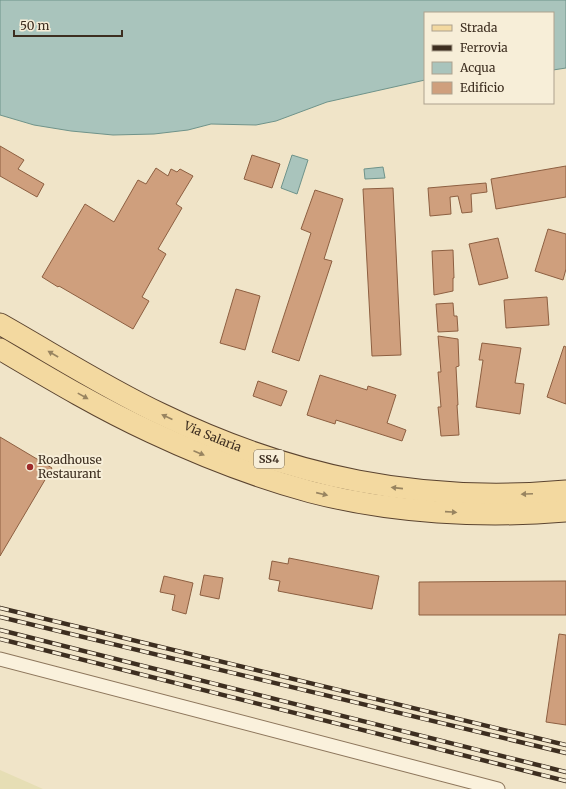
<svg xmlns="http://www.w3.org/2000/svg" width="566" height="789" font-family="Merriweather,serif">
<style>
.farmland{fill:#e6deb5}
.water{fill:#a9c4bc;stroke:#6f938a}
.building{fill:#cf9f7d;stroke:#8d5f41}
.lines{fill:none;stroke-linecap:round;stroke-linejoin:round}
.street-casing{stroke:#8d765c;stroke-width:15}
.primary-casing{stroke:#5b4430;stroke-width:23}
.street{stroke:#faf1dc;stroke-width:13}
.primary{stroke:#f3d9a0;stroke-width:21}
.rail-casing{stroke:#3d2e20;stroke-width:4.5}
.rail{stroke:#f7eed8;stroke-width:3;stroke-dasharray:9;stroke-linecap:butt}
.oneway{fill:#988460}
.poi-dot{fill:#9e2a2b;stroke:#f7eed8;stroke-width:1.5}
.labels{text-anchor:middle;stroke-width:4;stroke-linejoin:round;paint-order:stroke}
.shield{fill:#f7eed8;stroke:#756857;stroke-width:1}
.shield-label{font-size:11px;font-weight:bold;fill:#3d2e20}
.street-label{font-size:12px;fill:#3d2e20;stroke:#f7eed8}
.poi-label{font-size:12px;fill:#3d2e20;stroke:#f7eed8;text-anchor:start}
</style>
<rect width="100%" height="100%" fill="#f0e4c8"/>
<polygon class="farmland" points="0,770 43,789 0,789"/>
<g class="water">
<polygon points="0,0 566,0 566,68 553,70 553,13 425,13 425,80 327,102 276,121 256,125 211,124 188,130 154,134 113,135 71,131 34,125 0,115"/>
<polygon points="292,155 308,160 297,194 281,188"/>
<polygon points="383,167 385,178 365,179 364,169"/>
</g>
<g class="building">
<polygon points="0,146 24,160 18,169 44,184 37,197 0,176"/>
<polygon points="252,155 280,164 272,188 244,179"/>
<polygon points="566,166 566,197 496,209 491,179"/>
<polygon points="156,168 168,176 171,169 177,172 180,169 193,176 176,204 182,208 158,249 166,254 142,297 149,301 133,329 59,286 58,287 42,277 85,204 114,222 138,180 146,184"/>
<polygon points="486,183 487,192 471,194 472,212 462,213 458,196 450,197 451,214 430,216 428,188"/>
<polygon points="393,188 401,355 372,356 363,189"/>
<polygon points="315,190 343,199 324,259 332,261 299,361 272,352 311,233 301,229"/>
<polygon points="548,229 566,234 566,269 563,280 535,271"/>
<polygon points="498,238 508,278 479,285 469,244"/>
<polygon points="453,250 454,278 453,278 453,291 434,295 432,251"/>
<polygon points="236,289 260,296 245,350 220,343"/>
<polygon points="547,297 549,325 506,328 504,300"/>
<polygon points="453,303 454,316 457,316 458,331 438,332 436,304"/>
<polygon points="438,336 458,339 459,366 456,367 458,405 457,405 459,435 441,436 438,407 441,407 438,372 441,372"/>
<polygon points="482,343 521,348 515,383 524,384 520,414 476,407 483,360 479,360"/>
<polygon points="564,346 566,347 566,404 547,397"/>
<polygon points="320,375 367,390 368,386 396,395 387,423 406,430 402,441 336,420 335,424 307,415"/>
<polygon points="258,381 287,391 281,406 253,396"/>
<polygon points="0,437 52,468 0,556"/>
<polygon points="289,558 379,576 372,609 278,591 280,581 269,579 272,561 288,564"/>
<polygon points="204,575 223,578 219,599 200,595"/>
<polygon points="164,576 193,583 186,614 172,610 175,595 160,592"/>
<polygon points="566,581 566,615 419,615 419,582"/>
<polygon points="559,634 566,635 566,725 546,722"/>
</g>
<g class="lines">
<g class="street-casing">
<polyline id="street" points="0,659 498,789"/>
</g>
<g class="primary-casing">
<g id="primary">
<path id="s1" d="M0,324C53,354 106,388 161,414C291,477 421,504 566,491"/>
<path d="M0,349C49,378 99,408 151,432C202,456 256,477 311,492C392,513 483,518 566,511"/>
</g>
</g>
<use href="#street" class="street"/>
<use href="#primary" class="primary"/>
<g class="rail-casing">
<g id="rail">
<polyline points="0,608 566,745"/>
<polyline points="0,617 566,753"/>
<polyline points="0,630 566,772"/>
<polyline points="0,639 566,781"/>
</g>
</g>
<use href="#rail" class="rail"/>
</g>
<defs><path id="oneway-solid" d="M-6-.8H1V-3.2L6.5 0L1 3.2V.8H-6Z"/></defs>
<g class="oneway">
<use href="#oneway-solid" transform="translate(53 354) rotate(-150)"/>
<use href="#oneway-solid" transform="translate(83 396) rotate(29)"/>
<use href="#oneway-solid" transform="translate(167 417) rotate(-155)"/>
<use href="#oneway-solid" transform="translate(199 453) rotate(23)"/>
<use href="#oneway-solid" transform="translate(397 488) rotate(-174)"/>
<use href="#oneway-solid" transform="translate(322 494) rotate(13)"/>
<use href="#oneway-solid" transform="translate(527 494) rotate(178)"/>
<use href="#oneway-solid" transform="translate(451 512) rotate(4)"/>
</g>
<circle class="poi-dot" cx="30" cy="467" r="4"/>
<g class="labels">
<rect class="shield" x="254" y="450" width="30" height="18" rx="3"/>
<g class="shield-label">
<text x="269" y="463">SS4</text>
</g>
<g class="street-label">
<text dy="4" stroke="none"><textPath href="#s1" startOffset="241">Via Salaria</textPath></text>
</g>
<g class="poi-label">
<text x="38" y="464">Roadhouse<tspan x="38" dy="14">Restaurant</tspan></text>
</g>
</g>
<rect x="424" y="12" width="130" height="92" fill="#f7eed8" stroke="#ada18e"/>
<rect x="432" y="25" width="20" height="6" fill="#f3d9a0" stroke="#ada18e"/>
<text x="460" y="32" font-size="12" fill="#3d2e20">Strada</text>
<rect x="432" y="45" width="20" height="6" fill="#3d2e20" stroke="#ada18e"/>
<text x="460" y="52" font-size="12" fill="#3d2e20">Ferrovia</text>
<rect x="432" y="62" width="20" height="12" fill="#a9c4bc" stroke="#ada18e"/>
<text x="460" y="72" font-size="12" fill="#3d2e20">Acqua</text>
<rect x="432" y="82" width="20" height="12" fill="#cf9f7d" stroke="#ada18e"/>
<text x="460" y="92" font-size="12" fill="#3d2e20">Edificio</text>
<path d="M14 30v6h108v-6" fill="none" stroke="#3d2e20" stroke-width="2"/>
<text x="20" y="30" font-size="12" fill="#3d2e20" stroke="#f7eed8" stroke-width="3" paint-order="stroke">50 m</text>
</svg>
